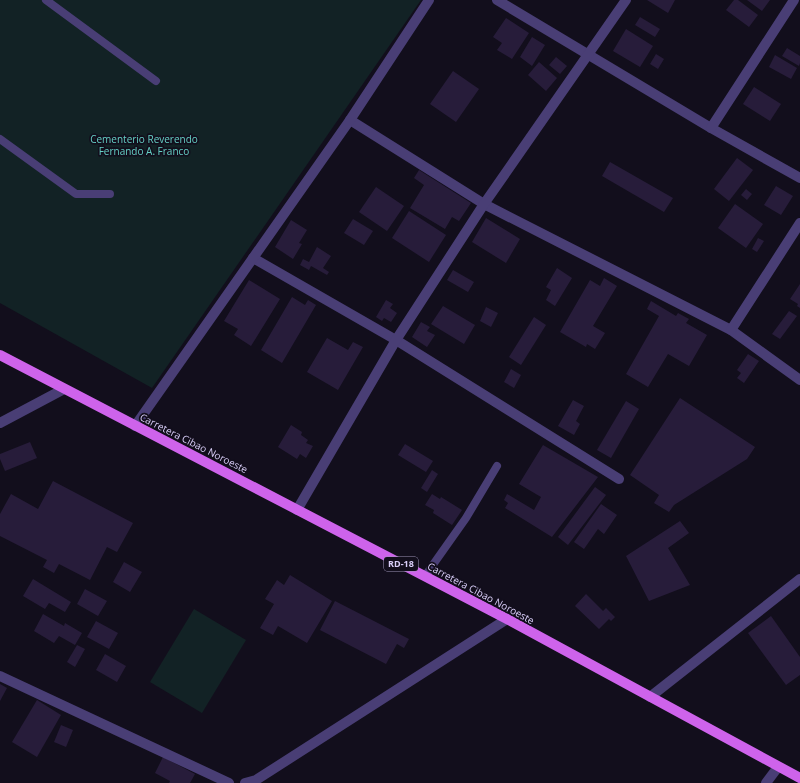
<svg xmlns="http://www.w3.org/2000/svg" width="800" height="783" font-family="'Open Sans',sans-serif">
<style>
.green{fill:#122225}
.building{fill:#271c3a}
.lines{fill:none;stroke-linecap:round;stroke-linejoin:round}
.lane{stroke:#493e75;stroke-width:8}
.street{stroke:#493e75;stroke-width:10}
.primary{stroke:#ce63eb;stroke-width:10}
.labels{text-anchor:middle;stroke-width:3.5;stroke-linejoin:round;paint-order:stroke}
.shield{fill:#120e1c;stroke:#9e95b7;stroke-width:1}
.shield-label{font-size:9px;font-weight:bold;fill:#dacff9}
.park-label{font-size:10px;fill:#65cfc5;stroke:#120e1c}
.street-label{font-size:10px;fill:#dacff9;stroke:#120e1c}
</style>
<rect width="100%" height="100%" fill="#120e1c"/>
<g class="green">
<polygon points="0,0 421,0 152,388 0,303"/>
<polygon points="194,609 246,640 202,713 150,682"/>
</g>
<g class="building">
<polygon points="647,0 675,0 668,13"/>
<polygon points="734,0 738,0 758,15 749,27 726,10"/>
<polygon points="747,0 770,0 762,11"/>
<polygon points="640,17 660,29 655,37 635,25"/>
<polygon points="506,18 529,33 512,59 497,50 502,43 493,37"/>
<polygon points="626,29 653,46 640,67 613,51"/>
<polygon points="532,37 545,45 532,66 520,57"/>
<polygon points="787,48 800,56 800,63 799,66 782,56"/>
<polygon points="656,54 664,59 658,69 650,64"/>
<polygon points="775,55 797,68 791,79 769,67"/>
<polygon points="556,57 567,66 560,74 549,65"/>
<polygon points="539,62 557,78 546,91 528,75"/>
<polygon points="453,71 479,89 456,122 430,104"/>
<polygon points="754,87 781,104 770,121 743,104"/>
<polygon points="737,158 753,170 729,201 714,189"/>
<polygon points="610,162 673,198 664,212 602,176"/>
<polygon points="419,170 471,203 459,221 452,217 445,229 410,208 424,185 414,178"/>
<polygon points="776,186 793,196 781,215 764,205"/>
<polygon points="376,187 404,206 387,231 359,212"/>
<polygon points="746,189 752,194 747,200 741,195"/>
<polygon points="735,204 763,224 746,248 718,228"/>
<polygon points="409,211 446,235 429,262 392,238"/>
<polygon points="486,218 520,239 506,263 472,242"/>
<polygon points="353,219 373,231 364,245 344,233"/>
<polygon points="291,220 307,230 299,243 302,244 293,259 275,247"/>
<polygon points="758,238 764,241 757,252 752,249"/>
<polygon points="317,247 331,256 323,268 329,272 327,275 311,266 309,270 300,265 303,259 309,262"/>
<polygon points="557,268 572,278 555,306 546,300 551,290 546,287"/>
<polygon points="453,270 474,282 468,292 447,280"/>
<polygon points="604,278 617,286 593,326 605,333 595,349 587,344 586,347 560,332 590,280 600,286"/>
<polygon points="249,280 280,299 251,346 234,335 238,329 224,321"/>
<polygon points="800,284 800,308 797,306 798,304 790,299"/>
<polygon points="292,297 305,305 308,300 316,305 282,363 261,350"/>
<polygon points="386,300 393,304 390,308 397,313 391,322 384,318 382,321 376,317"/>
<polygon points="651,301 676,316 678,313 689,319 686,323 707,335 689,366 668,354 648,387 626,374 659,316 647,309"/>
<polygon points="443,306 475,325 464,344 431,324"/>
<polygon points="486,307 498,313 491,327 480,321"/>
<polygon points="789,311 797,316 780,339 772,334"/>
<polygon points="534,317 546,325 521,365 509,357"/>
<polygon points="421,322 430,327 427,331 435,335 427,347 412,337"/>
<polygon points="327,338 348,350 353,342 363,347 338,390 307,372"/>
<polygon points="748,354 759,361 744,383 737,378 741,373 737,370"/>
<polygon points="511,369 521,375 514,388 504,382"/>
<polygon points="680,398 755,447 747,459 674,505 669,512 654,503 659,495 630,475"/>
<polygon points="573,400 584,406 576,421 580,424 574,435 558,426"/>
<polygon points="626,401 639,409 611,458 597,450"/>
<polygon points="291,425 302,432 301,435 308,440 306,443 313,446 306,458 300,454 297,459 278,447"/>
<polygon points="30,442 37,458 5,471 0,459 0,454"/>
<polygon points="405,444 433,461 426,472 398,455"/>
<polygon points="543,445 598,477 552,537 505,508 508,503 504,500 507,494 534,510 541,497 519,484"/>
<polygon points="432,470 438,474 427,492 421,488"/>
<polygon points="53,481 133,523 117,552 107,547 90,580 59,564 54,573 43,567 47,560 0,536 0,514 11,494 38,509"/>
<polygon points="595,487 606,495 568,545 558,537"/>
<polygon points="432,494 440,499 441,497 462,510 452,525 433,513 434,510 425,505"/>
<polygon points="601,504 617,515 604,534 598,529 584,549 574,542"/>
<polygon points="680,521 689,533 668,548 690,585 649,601 626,556"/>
<polygon points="124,562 142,572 130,592 113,582"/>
<polygon points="290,575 332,601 307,643 278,626 273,635 260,628 274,604 265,599 277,580 284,585"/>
<polygon points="33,579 71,602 65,612 49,603 45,609 23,596"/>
<polygon points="85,589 107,601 98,616 77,604"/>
<polygon points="586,594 603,611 606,608 615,617 611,621 609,619 599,629 575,606"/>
<polygon points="335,601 409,639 404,648 397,644 386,664 320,630"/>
<polygon points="43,614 64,626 65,623 82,633 75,645 59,636 54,643 34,631"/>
<polygon points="771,616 800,657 800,675 786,685 748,633"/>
<polygon points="96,621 118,633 109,649 87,637"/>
<polygon points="77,645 85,649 75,667 67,662"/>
<polygon points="105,654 126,666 117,682 96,670"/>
<polygon points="0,684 7,688 0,701"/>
<polygon points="37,700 61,715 37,757 12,742"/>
<polygon points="61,725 73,730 66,747 54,742"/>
<polygon points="163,757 195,774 190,783 169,783 170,781 155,773"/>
</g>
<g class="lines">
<g class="lane">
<polyline points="46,0 156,81"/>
<polyline points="0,139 76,194 110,194"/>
<polyline points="425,576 466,518 497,466"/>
</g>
<g class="street">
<polyline points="497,0 711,128 800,178"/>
<polyline points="350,120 484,204 731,330 800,380"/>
<polyline points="711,128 794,0"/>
<polyline points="253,258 396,340 619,479"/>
<polyline points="731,330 800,223"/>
<polyline points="0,423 64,389"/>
<polyline points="135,426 350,120 429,0"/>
<polyline points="297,510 396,340 484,204 626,0"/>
<polyline points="0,676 229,783"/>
<polyline points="650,697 800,579"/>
<polyline points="245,783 256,780 507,619"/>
<polyline points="766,783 778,767"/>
</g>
<polyline class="primary" points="0,355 507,619 800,778"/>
</g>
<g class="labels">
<rect class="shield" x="384" y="557" width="34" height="14" rx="3"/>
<g class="shield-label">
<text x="401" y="567">RD-18</text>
</g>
<g class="park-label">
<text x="144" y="143">Cementerio Reverendo<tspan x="144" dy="12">Fernando A. Franco</tspan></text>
</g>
<g class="street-label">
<text transform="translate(194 443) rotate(27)" y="4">Carretera Cibao Noroeste</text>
<text transform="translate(481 593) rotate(28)" y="4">Carretera Cibao Noroeste</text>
</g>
</g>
</svg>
